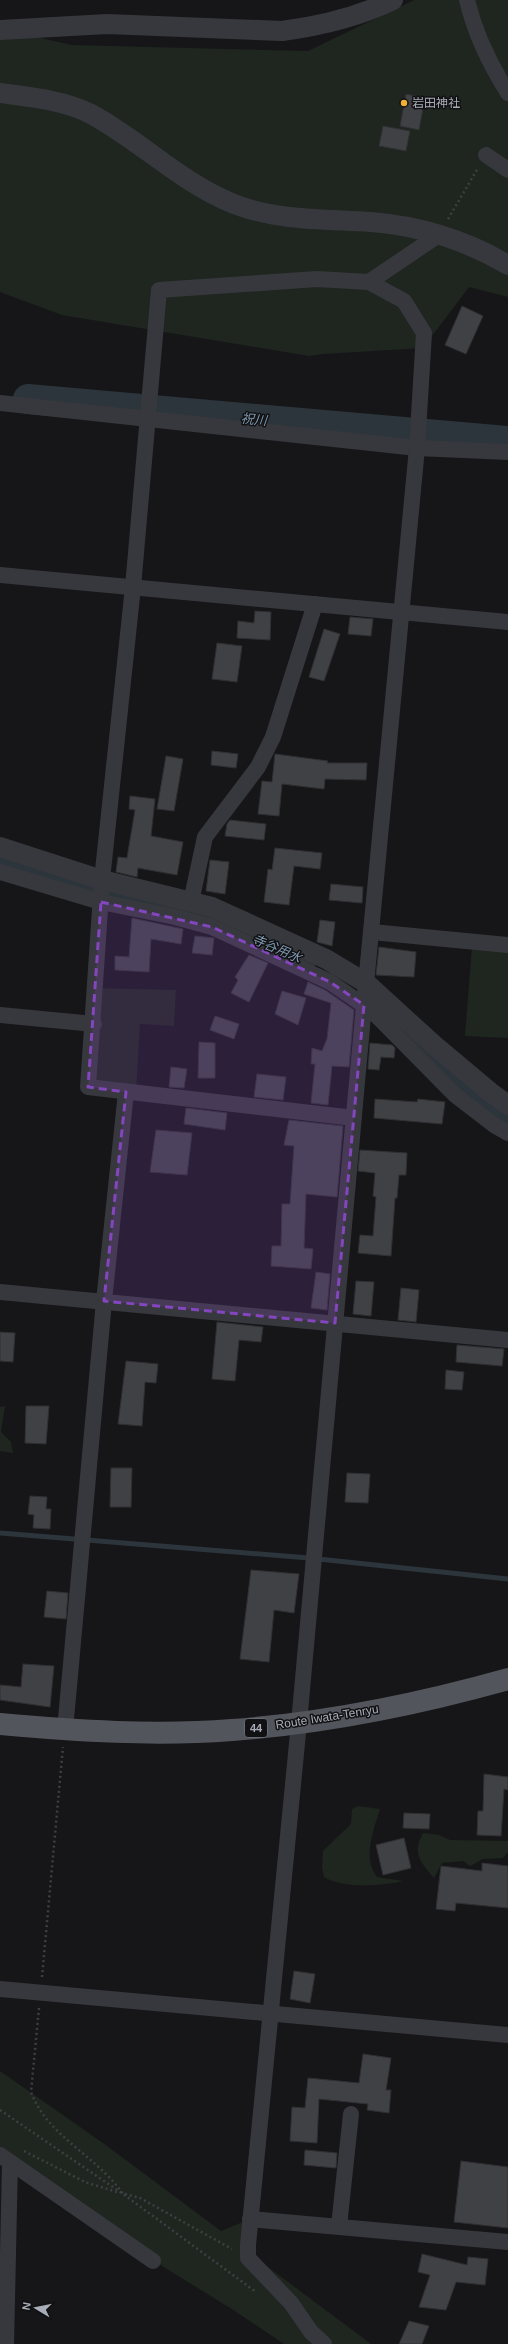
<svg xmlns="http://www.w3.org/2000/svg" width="508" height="2344" font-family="Helvetica,'Noto Sans JP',sans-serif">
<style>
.green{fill:#1e261f}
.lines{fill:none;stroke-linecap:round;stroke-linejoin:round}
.stream{stroke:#2c353c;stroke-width:5}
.river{stroke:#2c353c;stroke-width:30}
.building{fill:#404145;stroke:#303034}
.path{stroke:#3d3f44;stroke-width:2.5;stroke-dasharray:2 3;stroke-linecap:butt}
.minor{stroke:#37383d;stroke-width:16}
.tertiary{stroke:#37383d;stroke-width:20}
.primary{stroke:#53555c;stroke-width:22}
.marked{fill:#8446be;fill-opacity:0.2;stroke:#8446be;stroke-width:3;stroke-dasharray:8 5;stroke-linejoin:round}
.poi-dot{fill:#f2b134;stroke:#111113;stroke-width:1.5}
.labels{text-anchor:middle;stroke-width:3;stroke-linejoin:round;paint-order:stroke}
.shield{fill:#111113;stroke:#7b7e86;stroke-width:1}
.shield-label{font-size:11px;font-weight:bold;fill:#a8adb8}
.poi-label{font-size:12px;fill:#a8adb8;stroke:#111113;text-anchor:start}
.street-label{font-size:12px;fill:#a8adb8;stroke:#111113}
.water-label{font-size:13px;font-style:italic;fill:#7f9bb3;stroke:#111113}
</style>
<rect width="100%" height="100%" fill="#161618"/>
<g class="green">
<polygon points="414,0 508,0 508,297 469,287 423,348 323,354 309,356 62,315 0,292 0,29 72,45 308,51"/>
<polygon points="472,947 508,949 508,1038 465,1036"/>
<polygon points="96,988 176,990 174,1026 140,1024 136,1093 88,1087"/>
<polygon points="5,1406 1,1432 11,1442 13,1453 0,1451 0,1407"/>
<path d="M358,1806L380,1809C374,1829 362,1858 377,1877L403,1881C381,1886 344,1889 324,1877L322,1868L323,1851L351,1824L352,1809Z"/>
<path d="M423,1833L439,1835L450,1840L508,1841V1852L503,1858L483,1859L470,1866L463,1861L442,1863L434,1878C420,1861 412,1854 423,1833Z"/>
<polygon points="0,2071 103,2143 221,2231 250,2219 248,2252 371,2344 284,2344 235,2311 141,2253 0,2154"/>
</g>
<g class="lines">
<polyline class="stream" points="0,1533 309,1558 508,1579"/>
<g class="river">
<polyline points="28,399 508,441"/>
<polyline points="0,861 118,896 204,916 302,958"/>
<path d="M371,1001C416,1041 457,1088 508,1120"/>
</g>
</g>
<g class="building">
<polygon points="406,94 425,98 419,130 400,126"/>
<polygon points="383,126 410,131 406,151 379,146"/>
<polygon points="462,306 483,316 466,354 445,345"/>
<polygon points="255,611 271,612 270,640 237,638 238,621 254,623"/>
<polygon points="350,617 373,619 371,636 348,634"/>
<polygon points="324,629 340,634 324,681 309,677"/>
<polygon points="217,643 242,646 237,682 212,679"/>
<polygon points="212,751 238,754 236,768 211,765"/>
<polygon points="275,754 328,761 327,763 367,763 366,780 325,779 324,789 282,784 279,816 258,814 262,781 272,782"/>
<polygon points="166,756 183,759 174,811 157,809"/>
<polygon points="130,796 155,799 151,836 183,842 177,875 138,868 137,877 116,872 118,857 127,858 135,810 129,809"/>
<polygon points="230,820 266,824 264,840 225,836 227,824"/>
<polygon points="275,848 322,853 320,869 294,866 289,905 264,902 268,869 272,870"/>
<polygon points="210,860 229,862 225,894 206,891"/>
<polygon points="331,884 363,887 362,903 329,900"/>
<polygon points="132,918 183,929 181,944 151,939 149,972 115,970 115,956 129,957"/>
<polygon points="320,920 335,922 332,946 317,942"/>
<polygon points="195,936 214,938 212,955 192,953"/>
<polygon points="379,947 416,952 414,977 376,975"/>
<polygon points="249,955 268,963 249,1002 231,993 238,980 235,977"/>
<polygon points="308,982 325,990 354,1010 349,1067 332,1066 328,1105 311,1103 315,1064 311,1064 312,1048 322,1051 327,1039 331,1003 304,994"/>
<polygon points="282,991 306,998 298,1025 275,1014"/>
<polygon points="215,1016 239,1024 234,1039 210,1030"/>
<polygon points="199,1042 215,1043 215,1078 198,1078"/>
<polygon points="370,1043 392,1045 395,1048 394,1058 381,1057 379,1070 368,1069"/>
<polygon points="171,1067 187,1069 184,1088 169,1087"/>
<polygon points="257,1074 286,1077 283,1100 254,1097"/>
<polygon points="375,1099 417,1102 418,1099 445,1102 442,1124 374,1118"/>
<polygon points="186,1108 227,1113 225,1130 184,1124"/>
<polygon points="289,1120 343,1126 337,1197 306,1194 304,1248 313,1249 311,1269 271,1266 272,1246 281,1246 282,1204 290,1204 294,1146 284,1145"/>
<polygon points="156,1130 192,1133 187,1175 150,1172"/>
<polygon points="360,1150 407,1153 406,1175 399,1175 397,1198 395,1198 391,1256 358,1253 360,1235 373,1236 376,1197 373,1196 375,1173 358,1171"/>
<polygon points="316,1272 330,1274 327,1310 311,1308"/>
<polygon points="356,1281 374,1282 371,1316 353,1314"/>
<polygon points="401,1288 419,1290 416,1322 398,1320"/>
<polygon points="217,1322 263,1327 261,1342 239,1340 235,1381 212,1379"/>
<polygon points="0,1332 15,1333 13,1362 0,1361"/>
<polygon points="457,1345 504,1349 502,1366 456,1362"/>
<polygon points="126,1361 158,1364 156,1383 145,1382 142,1426 118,1424"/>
<polygon points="446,1370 464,1372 462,1390 445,1389"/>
<polygon points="26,1406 49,1406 46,1444 25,1443"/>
<polygon points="111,1468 132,1468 131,1507 110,1507"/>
<polygon points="347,1473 370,1474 368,1503 345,1502"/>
<polygon points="30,1496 47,1497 46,1509 51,1509 50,1529 33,1528 34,1515 28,1514"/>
<polygon points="251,1570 299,1574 294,1613 274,1610 269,1662 240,1659"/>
<polygon points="47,1591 68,1593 66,1619 44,1617"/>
<polygon points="23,1664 54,1666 50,1707 0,1700 0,1685 21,1687"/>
<polygon points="484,1774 508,1777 508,1790 504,1789 501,1836 477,1835 478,1811 483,1811"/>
<polygon points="404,1813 430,1814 429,1829 403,1828"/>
<polygon points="404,1838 411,1868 383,1875 376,1845"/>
<polygon points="482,1863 508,1866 508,1908 456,1903 455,1911 436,1909 441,1866 482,1871"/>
<polygon points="294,1971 315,1974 310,2003 290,1999"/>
<polygon points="363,2054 391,2058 386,2090 391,2090 389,2113 367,2110 368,2104 319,2099 317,2143 290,2141 292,2107 305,2108 308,2078 359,2083"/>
<polygon points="305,2150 337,2153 336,2168 304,2165"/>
<polygon points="461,2161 508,2167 508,2228 454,2222"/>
<polygon points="422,2254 467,2265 468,2257 488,2259 485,2285 456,2282 446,2310 419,2307 430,2275 418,2272"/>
<polygon points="409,2321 429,2326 422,2344 399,2344"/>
</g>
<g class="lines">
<g class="path">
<polyline points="448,219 478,168"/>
<polyline points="42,1977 63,1747"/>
<path d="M39,2008L31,2092C47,2136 97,2156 123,2194"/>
<polyline points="0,2110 123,2194 256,2292"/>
<polyline points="24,2151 85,2182 120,2193"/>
<polyline points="125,2194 140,2198 232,2249"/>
</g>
<g class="minor">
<path d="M467,0C475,34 489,63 508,93"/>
<polyline points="486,155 508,170"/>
<polyline points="369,282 440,234"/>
<polyline points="0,403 417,448 508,452"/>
<polyline points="0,575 508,622"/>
<polyline points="0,872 101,902 175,917 212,927 330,982 372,1011 455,1095 494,1125 508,1133"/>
<polyline points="191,902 205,837 258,767 273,737 315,604"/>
<polyline points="372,932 508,945"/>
<polyline points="0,1015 94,1024"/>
<polyline points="0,1292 508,1340"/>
<polyline points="65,1730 104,1301 126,1092"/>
<polyline points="0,1989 508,2035"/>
<polyline points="0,2155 153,2261"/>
<polyline points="250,2219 508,2242"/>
<polyline points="339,2226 351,2114"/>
<polyline points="6,2344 10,2162"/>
<polyline points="324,2344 311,2332 291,2303 248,2258 248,2245 299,1723 364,1005 417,448 424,333 404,301 369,282 317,279 159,290 133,587 102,880 88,1087 354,1118"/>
</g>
<g class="tertiary">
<path d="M0,30L107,24L282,31C320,26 358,17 393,0"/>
<path d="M0,93C29,97 64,100 91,114C141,141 181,183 234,204C277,221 326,219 371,222C420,226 466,240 508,265"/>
<polyline points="0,847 102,880 212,907 326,959 366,983 434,1045 490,1092 508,1105"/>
</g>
<path class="primary" d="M0,1724C77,1731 155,1736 232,1730C325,1723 419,1704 508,1679"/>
</g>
<path class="marked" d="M101,902L212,927L330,982L364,1005L335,1323L104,1301L126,1092L88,1087Z"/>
<circle class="poi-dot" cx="404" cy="103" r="4"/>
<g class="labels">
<rect class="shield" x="245" y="1719" width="22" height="18" rx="3"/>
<g class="shield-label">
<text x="256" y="1732">44</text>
</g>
<g class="poi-label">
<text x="412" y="107">岩田神社</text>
</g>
<g class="street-label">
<text transform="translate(327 1717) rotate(-9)" y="4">Route Iwata-Tenryu</text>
</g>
<g class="water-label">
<text transform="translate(254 419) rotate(5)" y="5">祝川</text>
<text transform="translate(277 948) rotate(23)" y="5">寺谷用水</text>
</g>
</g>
<g transform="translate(36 2308) rotate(280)" stroke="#111113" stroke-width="3" paint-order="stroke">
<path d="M0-3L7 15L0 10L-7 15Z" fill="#a8adb8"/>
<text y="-6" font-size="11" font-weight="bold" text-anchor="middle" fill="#a8adb8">N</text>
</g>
</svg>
